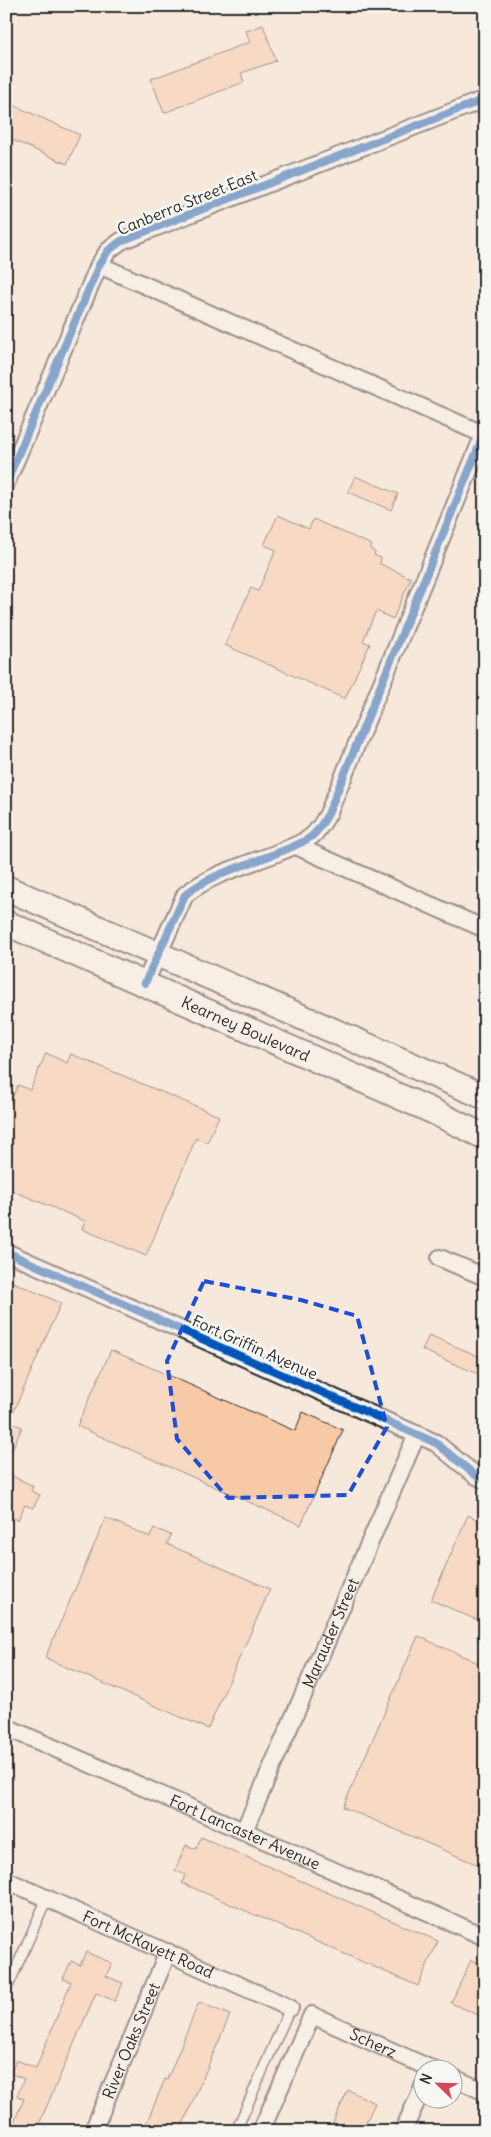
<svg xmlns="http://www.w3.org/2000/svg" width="491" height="2137" font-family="Delius,sans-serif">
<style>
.building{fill:#f8c9a7;stroke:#2b2b2b}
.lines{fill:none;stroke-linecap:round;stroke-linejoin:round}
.lane-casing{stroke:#2b2b2b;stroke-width:12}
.street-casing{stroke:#2b2b2b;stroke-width:20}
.secondary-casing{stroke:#2b2b2b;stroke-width:28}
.lane{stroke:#f6f6f2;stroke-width:9}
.street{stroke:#f6f6f2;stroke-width:16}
.secondary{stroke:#f6f6f2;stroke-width:24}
.cycleway-casing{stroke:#f6f6f2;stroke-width:11}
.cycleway{stroke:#0057b8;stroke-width:8}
.marked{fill:none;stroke:#1d4ed8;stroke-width:4;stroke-dasharray:10 6;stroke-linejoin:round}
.labels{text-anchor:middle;stroke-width:5;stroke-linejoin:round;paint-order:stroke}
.street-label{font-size:16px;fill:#2b2b2b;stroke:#f6f6f2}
</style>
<rect width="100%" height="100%" fill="#f7e8dc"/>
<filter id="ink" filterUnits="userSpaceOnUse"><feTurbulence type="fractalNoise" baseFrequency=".02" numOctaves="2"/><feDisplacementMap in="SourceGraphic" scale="10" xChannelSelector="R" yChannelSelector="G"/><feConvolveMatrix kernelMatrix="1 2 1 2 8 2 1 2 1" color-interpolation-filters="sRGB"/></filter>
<g filter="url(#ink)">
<g class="building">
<polygon points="263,25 276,61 241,73 244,82 164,113 151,79 250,42 246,31"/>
<polygon points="6,102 80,135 67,164 6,137"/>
<polygon points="355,476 398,494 391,510 348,492"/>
<polygon points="278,515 309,529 313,519 372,545 370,549 375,552 374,555 381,558 380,564 411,578 393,619 376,611 363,641 370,644 345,699 225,645 251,588 258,591 276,550 264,545"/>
<polygon points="46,1053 67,1063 71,1054 219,1116 207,1143 196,1138 146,1256 82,1229 85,1221 6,1188 6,1111 18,1085 30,1090"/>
<polygon points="6,1279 61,1303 9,1422 22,1427 6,1463"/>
<polygon points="429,1335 485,1359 485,1377 422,1350"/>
<polygon points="111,1350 295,1431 303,1412 343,1430 301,1525 77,1426"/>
<polygon points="6,1473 33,1486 31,1491 40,1495 33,1508 25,1505 18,1520 6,1515"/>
<polygon points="468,1515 485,1523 485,1603 477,1620 431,1600"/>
<polygon points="106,1518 150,1537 154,1528 171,1535 167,1544 270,1589 208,1729 45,1658"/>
<polygon points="418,1636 485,1666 485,1868 343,1807"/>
<polygon points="201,1837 438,1941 418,1986 182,1883 185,1875 175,1870 186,1845 196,1849"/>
<polygon points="86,1952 112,1963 106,1976 123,1983 115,2001 96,1993 36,2131 10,2131 24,2099 17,2096 24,2079 10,2073 16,2060 36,2068 71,1982 63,1979 71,1961 80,1965"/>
<polygon points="471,1960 485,1966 485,2018 451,2003"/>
<polygon points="199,2002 230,2015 180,2131 143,2131 165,2079 167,2080"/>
<polygon points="348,2090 375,2103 362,2131 329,2131"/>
</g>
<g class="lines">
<g class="lane-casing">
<g id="lane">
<polyline points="6,1991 47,1898"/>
<polyline points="236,2131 290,2008"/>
</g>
</g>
<g class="street-casing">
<g id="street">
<polyline points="99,265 485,435"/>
<polyline points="6,483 99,265 108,251 121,241 485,99"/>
<polyline points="296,846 485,929"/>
<path d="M145,983L185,895C210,874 247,865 277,853C289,848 302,844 312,836C319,830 323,822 328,814L484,434"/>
<polyline points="6,1252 436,1443 475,1475 485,1480"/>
<polyline points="440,1258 485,1277"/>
<path id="s1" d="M6,1727L485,1937"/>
<path id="s2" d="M244,1831L417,1434"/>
<path id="s3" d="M6,1880L290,2008"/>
<polyline points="454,2078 485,2092"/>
<path id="s4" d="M93,2131L168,1952"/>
<path id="s5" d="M261,2131L312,2015L434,2070"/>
<polyline points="403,2131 424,2085"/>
</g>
</g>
<g class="secondary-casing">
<g id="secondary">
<polyline points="6,888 485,1097"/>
<path id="s6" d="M6,923L430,1110L485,1137"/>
</g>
</g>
<use href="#lane" class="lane"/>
<use href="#street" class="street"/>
<use href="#secondary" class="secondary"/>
<g class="cycleway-casing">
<g id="cycleway">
<polyline points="6,483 99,265 108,251 121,241 485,99"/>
<path d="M145,983L185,895C210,874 247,865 277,853C289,848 302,844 312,836C319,830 323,822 328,814L484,434"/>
<polyline points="6,1252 436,1443 475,1475 485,1480"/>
</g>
</g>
<use href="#cycleway" class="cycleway"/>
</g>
</g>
<path d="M0 0H491V2137H0ZM204,1281L301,1300L357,1316L387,1427L348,1495L228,1498L177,1439L167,1361Z" fill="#f7e8dc" fill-opacity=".55" fill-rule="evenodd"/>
<path class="marked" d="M204,1281L301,1300L357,1316L387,1427L348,1495L228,1498L177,1439L167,1361Z"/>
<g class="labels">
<g class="street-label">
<text transform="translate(187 202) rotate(-22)" y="6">Canberra Street East</text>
<text dy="6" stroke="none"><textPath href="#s6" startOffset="262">Kearney Boulevard</textPath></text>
<text transform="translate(255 1347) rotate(24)" y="6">Fort Griffin Avenue</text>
<text dy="6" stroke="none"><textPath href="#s2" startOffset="216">Marauder Street</textPath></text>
<text dy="6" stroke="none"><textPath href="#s1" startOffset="261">Fort Lancaster Avenue</textPath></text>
<text dy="6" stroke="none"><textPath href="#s3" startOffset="156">Fort McKavett Road</textPath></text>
<text dy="6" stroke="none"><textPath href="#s4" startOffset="98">River Oaks Street</textPath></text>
<text dy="6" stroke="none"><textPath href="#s5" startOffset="194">Scherz</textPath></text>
</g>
</g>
<rect width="491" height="2137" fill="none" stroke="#f6f6f2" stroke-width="25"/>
<rect x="12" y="12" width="466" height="2112" fill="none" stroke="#2b2b2b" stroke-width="2" filter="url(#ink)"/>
<g transform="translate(438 2084) rotate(293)"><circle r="24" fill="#f6f6f2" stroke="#a5a5a2"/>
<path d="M0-4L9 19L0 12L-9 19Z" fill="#d1495b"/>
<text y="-8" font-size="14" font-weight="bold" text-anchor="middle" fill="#2b2b2b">N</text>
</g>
</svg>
